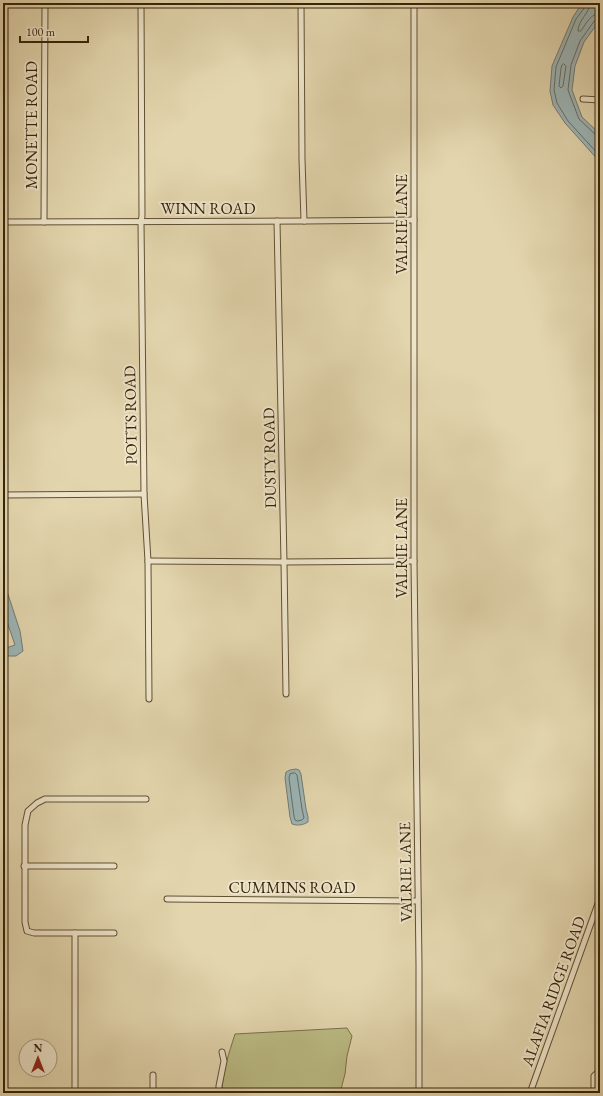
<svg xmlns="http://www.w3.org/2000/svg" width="603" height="1096" font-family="'EB Garamond',serif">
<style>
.green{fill:#bbbc85;stroke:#797047}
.water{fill:#9cb6b8;stroke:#747c72}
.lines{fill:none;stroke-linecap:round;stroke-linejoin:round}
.shore{stroke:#6a6d60;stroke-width:1}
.minor-casing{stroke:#625032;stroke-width:7}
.minor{stroke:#ede4ca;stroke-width:5}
.labels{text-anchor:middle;stroke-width:4;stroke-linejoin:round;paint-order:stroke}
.street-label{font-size:16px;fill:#372409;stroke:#ede4ca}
</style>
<rect width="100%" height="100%" fill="#e3d6ae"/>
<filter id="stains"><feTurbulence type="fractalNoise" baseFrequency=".005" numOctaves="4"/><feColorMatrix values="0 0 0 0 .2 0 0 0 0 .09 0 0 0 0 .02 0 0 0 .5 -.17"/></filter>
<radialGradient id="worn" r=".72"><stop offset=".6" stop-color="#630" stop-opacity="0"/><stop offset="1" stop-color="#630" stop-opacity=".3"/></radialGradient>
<path class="green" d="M347,1028L352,1036L347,1056L345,1074L340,1093H222C222,1073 229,1053 235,1034Z"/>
<g class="water">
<polygon points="582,3 600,3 600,20 584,42 575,66 572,90 582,117 600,134 600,162 565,123 553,105 550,91 552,66 573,17"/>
<polygon points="3,579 20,631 23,651 16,656 3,656 3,648 6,648 15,645 3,610"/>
<path d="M296,769L299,770L301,774L306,809L308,817V822C303,825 298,826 292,824L290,817L285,778L286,772L290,770Z"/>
</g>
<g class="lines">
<g class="shore">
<polyline points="585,3 585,7 576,19 556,67 554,90 557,103 568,121 600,156"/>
<path d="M590,3C590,13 578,20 578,31H581C586,23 591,14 600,13"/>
<polyline points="600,18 595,20 580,41 571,65 568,90 579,119 596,135 600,136"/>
<polygon points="564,64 566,66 563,86 561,88 559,86 561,68 562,65"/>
<polygon points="295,773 297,775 302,809 304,818 302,820 297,821 295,820 294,816 289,778 290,774"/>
</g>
<g class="minor-casing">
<g id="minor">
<polyline points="141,3 142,216 141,222 144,494 148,561 149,699"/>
<polyline points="301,3 302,159 304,221"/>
<polyline points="414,3 414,561 419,965 419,1093"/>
<polyline points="583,99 600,100"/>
<polyline points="277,221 284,562 286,694"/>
<polyline points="3,222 304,221 414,220"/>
<polyline points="44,222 45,3"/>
<polyline points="3,495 144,494"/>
<polyline points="148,561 284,562 414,561"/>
<polyline points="24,866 114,866"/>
<polyline points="167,899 418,901"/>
<polyline points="75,933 75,1093"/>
<polyline points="114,933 34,933 27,931 25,922 25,825 28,811 37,803 45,799 146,799"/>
<polyline points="153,1075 153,1093"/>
<polyline points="219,1093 219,1086 224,1061 222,1052"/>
<polyline points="530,1093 600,898"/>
<polyline points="594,1093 594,1076 600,1071"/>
</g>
</g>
<use href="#minor" class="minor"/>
</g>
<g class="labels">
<g class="street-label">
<text transform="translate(31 125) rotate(-90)" y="6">MONETTE ROAD</text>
<text x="208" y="214">WINN ROAD</text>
<text transform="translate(401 224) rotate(-90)" y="6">VALRIE LANE</text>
<text transform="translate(130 415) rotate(-91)" y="6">POTTS ROAD</text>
<text transform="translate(269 458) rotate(-91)" y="6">DUSTY ROAD</text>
<text transform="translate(401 548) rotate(-90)" y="6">VALRIE LANE</text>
<text transform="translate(405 872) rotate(-91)" y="6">VALRIE LANE</text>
<text x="292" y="893">CUMMINS ROAD</text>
<text transform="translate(553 991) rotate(-70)" y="6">ALAFIA RIDGE ROAD</text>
</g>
</g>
<rect width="603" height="1096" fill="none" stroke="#e3d6ae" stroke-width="16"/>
<rect x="4" y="4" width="595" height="1088" fill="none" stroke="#372409" stroke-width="2"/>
<rect x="8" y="8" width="587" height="1080" fill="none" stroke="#372409"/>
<g transform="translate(38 1058)"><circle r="19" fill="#ede4ca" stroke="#a4977d"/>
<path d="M0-3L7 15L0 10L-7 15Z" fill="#8f2418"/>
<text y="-6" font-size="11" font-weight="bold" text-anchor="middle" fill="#372409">N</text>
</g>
<path d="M20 36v6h68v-6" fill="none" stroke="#372409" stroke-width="2"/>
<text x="26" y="36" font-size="12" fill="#372409" stroke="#ede4ca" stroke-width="3" paint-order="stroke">100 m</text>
<rect width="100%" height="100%" filter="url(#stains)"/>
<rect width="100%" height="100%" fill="url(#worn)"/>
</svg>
